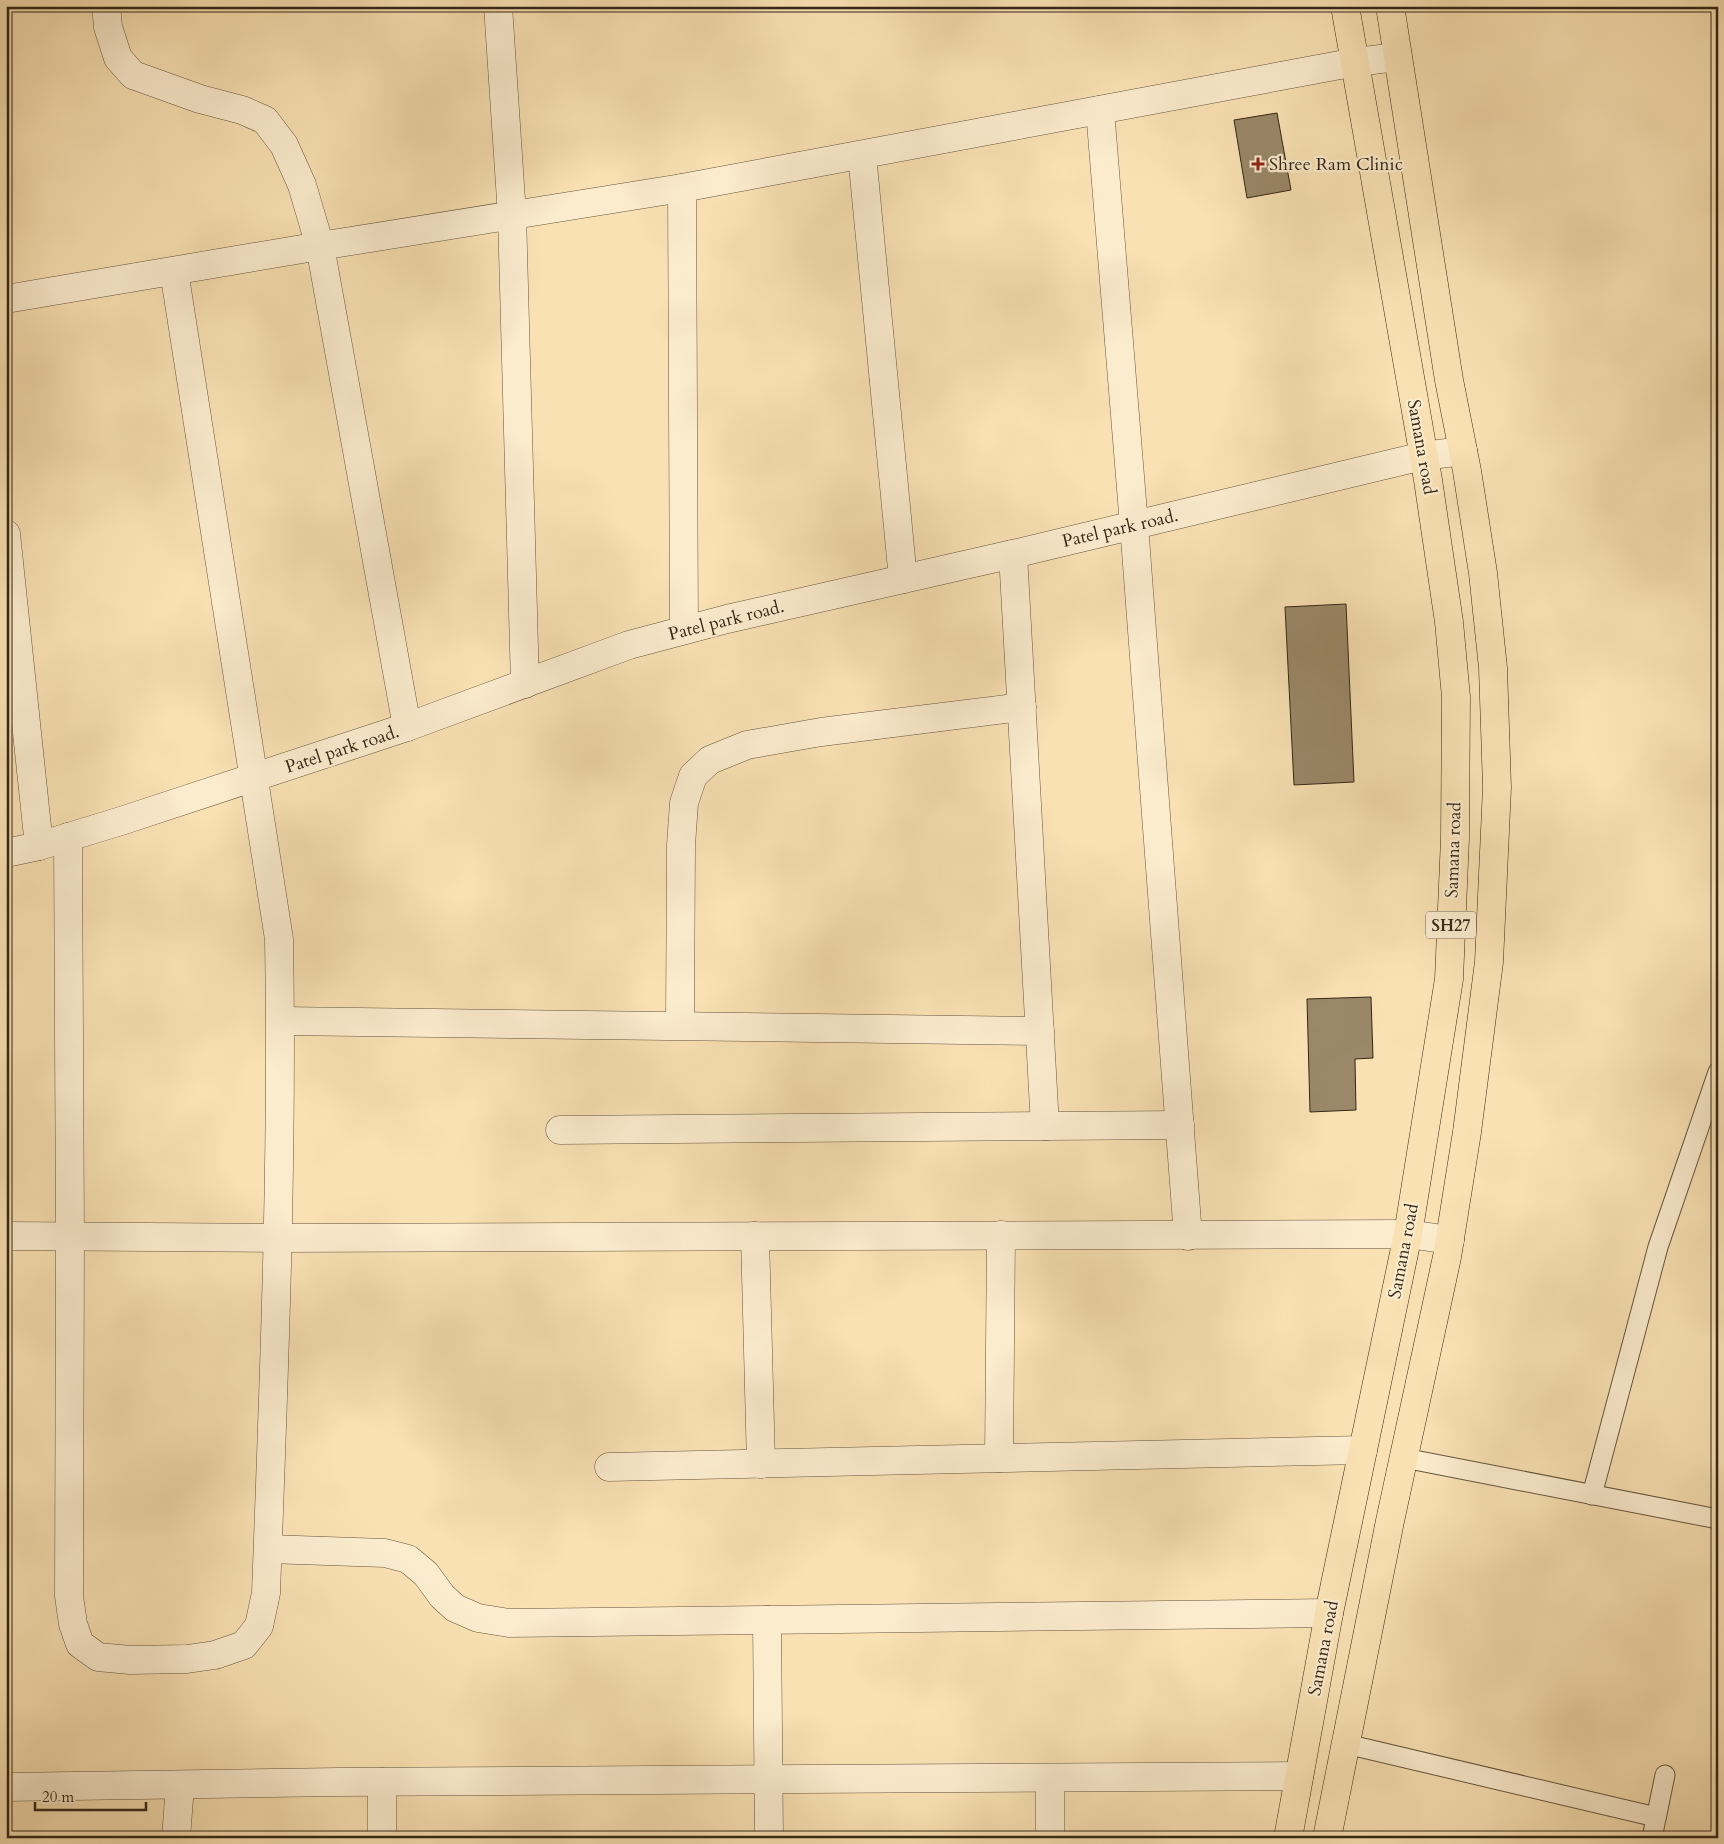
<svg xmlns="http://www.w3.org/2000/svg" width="1724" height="1844" font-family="Cardo,serif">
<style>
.building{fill:#9a8868;stroke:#342716}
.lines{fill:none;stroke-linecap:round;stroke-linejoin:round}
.lane-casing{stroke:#65563d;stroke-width:21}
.street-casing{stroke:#65563d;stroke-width:29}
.primary-casing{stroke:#342716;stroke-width:29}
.lane{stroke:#fbecce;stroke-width:19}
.street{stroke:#fbecce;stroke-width:28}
.primary{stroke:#f9e1b3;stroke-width:28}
.poi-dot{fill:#8f2418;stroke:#fbecce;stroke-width:2}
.labels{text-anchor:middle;stroke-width:4.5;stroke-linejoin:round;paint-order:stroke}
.shield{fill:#fbecce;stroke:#70624d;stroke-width:1}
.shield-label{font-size:16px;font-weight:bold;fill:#342716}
.poi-label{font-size:18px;fill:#342716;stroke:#fbecce;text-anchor:start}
.street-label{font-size:18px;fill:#342716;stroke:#fbecce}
</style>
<rect width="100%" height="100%" fill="#f9e1b3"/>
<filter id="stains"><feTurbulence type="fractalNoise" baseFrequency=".004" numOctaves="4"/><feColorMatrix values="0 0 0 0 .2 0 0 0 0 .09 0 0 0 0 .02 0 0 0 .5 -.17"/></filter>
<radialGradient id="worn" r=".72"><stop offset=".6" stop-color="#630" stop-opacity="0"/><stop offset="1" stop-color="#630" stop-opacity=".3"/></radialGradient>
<g class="building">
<polygon points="1277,113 1291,190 1247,198 1234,120"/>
<polygon points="1346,604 1354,782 1294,785 1285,607"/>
<polygon points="1371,997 1373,1058 1355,1059 1356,1110 1310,1112 1307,999"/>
</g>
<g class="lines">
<g class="lane-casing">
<g id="lane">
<polyline points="1404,1458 1718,1519"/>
<polyline points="1592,1495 1658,1247 1718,1072"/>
<polyline points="1346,1744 1656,1817"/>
<polyline points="1652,1838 1665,1775"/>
</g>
</g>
<g class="street-casing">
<g id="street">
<polyline points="106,6 108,27 118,58 133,75 200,99 242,110 265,120 284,145 302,185 320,246 407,727"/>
<polyline points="498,6 512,215 525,684"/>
<polyline points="1100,110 1134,525 1188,1236"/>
<polyline points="862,155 903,579"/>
<polyline points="682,188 684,630"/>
<polyline points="6,299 320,246 682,188 1356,62 1397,57"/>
<polyline points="6,534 39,846"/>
<polyline points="1013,554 1045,1126"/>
<path d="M68,837L70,1236L69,1596L73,1624L80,1644L98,1657L130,1660L187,1659L215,1655L244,1645L259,1626L266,1593C274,1375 283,1157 279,939L174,271"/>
<polyline points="6,853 39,846 121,821 407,727 629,645 727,619 1013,554 1423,456 1463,451"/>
<polyline points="281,1021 1040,1031"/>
<polyline points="680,1025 681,845 684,803 693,776 710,760 747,745 821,732 1022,707"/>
<polyline points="560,1130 1180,1125"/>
<polyline points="6,1236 277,1238 1408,1234 1450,1240"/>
<polyline points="755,1236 761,1464"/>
<polyline points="999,1458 1001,1235"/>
<polyline points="609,1467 1363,1450"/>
<polyline points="268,1549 385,1553 408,1559 426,1574 442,1596 455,1608 478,1618 509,1623 1329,1613"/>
<polyline points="767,1620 769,1838"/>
<polyline points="6,1787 338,1782 1299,1776"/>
<polyline points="176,1838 180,1785"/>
<polyline points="382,1838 382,1782"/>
<polyline points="1050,1838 1050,1778"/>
</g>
</g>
<g class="primary-casing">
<g id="primary">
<polyline points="1288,1838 1329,1613 1408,1234 1449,979 1455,838 1456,697 1449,622 1428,480 1345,6"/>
<polyline points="1327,1838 1390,1521 1447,1257 1467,1132 1489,962 1497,787 1493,668 1483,573 1467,471 1449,380 1390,6"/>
</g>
</g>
<use href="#lane" class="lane"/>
<use href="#street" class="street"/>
<use href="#primary" class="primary"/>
</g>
<path class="poi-dot" d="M1255.5 156.5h5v5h5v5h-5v5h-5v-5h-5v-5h5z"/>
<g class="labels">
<rect class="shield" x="1426" y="911.5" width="50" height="27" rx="4"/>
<g class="shield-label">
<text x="1451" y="931">SH27</text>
</g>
<g class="poi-label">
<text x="1269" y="170">Shree Ram Clinic</text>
</g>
<g class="street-label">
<text transform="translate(1422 447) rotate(80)" y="6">Samana road</text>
<text transform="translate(1120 528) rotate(-13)" y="6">Patel park road.</text>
<text transform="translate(726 620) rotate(-14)" y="6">Patel park road.</text>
<text transform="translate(342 749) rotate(-18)" y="6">Patel park road.</text>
<text transform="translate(1453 850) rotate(-88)" y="6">Samana road</text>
<text transform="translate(1403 1251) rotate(-79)" y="6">Samana road</text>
<text transform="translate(1323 1648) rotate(-79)" y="6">Samana road</text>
</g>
</g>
<rect width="1724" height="1844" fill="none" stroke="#f9e1b3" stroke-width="25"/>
<rect x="8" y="8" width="1709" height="1829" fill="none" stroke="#342716" stroke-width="2.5"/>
<rect x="12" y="12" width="1699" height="1819" fill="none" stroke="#342716"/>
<path d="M35 1802v8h111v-8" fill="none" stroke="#342716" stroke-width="2.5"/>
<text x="42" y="1802" font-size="15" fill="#342716" stroke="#fbecce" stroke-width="4" paint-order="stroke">20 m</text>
<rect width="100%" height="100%" filter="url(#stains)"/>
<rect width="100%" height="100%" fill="url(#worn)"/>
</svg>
